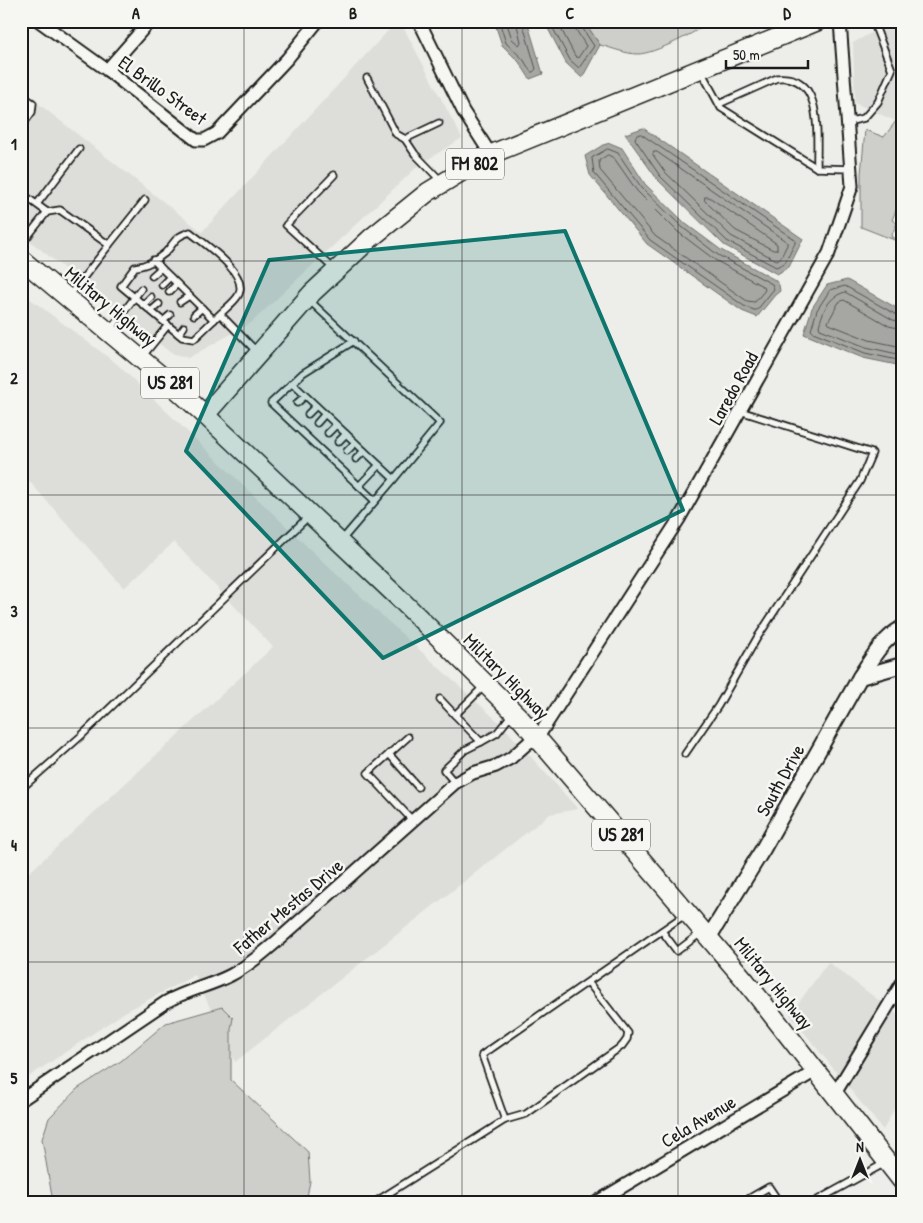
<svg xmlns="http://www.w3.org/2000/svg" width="923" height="1223" font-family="'Patrick Hand',sans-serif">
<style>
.built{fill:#ddddda}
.green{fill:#cececb;stroke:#757574}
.water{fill:#a6a6a3;stroke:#6f6f6d}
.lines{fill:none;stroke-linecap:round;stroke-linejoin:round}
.shore{stroke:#535352;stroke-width:1}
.service-casing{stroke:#1c1c1c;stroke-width:9}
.minor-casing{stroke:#1c1c1c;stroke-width:15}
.tertiary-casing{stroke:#1c1c1c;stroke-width:18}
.primary-casing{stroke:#1c1c1c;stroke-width:21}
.service{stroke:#f6f6f2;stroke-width:5.5}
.minor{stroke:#f6f6f2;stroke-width:11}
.tertiary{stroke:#f6f6f2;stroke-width:14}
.primary{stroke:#f6f6f2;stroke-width:18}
.marked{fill:#0f766e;fill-opacity:0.2;stroke:#0f766e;stroke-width:4;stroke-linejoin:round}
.grid{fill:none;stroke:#1c1c1c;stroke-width:1;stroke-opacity:0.55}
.labels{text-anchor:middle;stroke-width:5;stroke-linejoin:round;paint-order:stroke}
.shield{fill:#f6f6f2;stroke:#5d5d5c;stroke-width:1}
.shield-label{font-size:18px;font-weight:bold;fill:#1c1c1c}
.street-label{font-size:19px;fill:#1c1c1c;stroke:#f6f6f2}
.neatline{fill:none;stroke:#1c1c1c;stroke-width:2}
.grid-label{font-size:16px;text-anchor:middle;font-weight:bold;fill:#1c1c1c}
</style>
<rect width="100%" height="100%" fill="#edede9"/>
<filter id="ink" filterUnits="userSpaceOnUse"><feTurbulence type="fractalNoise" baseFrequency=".02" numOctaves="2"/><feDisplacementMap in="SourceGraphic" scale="10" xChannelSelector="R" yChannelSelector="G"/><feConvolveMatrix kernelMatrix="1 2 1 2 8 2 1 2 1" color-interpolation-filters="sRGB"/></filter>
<g filter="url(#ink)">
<g class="built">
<polygon points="397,21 400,21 462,138 419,165 251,323 188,358 171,353 21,234 21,90 202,232"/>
<polygon points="902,21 902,124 855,103 853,43 869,34"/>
<polygon points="21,292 117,364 333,571 503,726 578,809 550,814 235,1062 195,975 125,1012 21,1082 21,880 273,647 174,542 124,588 21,472"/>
<polygon points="828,962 902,1018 902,1095 883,1130 790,1015"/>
</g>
<g class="green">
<path d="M584,21H710C698,32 654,54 638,54C626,54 612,48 600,45Z"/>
<polygon points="896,121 902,124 902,204 899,203 892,220 897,223 891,237 902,241 902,243 861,227 861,174 865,130 884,137"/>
<polygon points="222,1007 233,1018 231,1029 231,1080 308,1152 310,1181 306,1202 53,1202 42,1139 49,1118 77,1089 121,1061 166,1023"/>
</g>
<g class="water">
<polygon points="494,21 527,21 543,74 530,79 519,62 502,45"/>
<polygon points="544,21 584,21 600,45 582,78 566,63"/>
<polygon points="643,128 803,239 789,267 777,274 724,245 657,179 625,134"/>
<polygon points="610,143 622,148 645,184 686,224 721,250 775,280 779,285 780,291 775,295 757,317 742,311 647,244 590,175 585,156 603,145"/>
<polygon points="847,280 902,311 902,366 863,358 804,334 812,308 827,285"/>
</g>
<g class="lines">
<g class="shore">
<polyline points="499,21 506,43 523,59 531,72 533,72 536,69 522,21"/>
<polyline points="506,21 512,39 519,45 521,42 516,21"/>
<polyline points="549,21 570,60 579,68 594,46 581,26 580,21"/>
<polyline points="557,21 575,56 578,58 586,46 575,28 574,21"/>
<polygon points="641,134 795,240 795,243 785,263 776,267 727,241 660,176 635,139 636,136"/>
<polygon points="608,149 618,153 641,187 682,227 718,255 772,284 774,289 757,310 754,310 744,306 650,240 594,173 592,158"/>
<polygon points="654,152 657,152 787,242 787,245 780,259 776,260 731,236 665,172 653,155"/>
<polygon points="608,155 614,158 637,191 678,232 715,260 764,287 765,290 755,302 747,301 655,236 600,170 599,161"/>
<polygon points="705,197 709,197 777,244 777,250 773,250 735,230 705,201"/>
<polyline points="902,315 895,314 845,286 830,290 817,310 811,330 813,332 865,353 902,361"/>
<path d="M902,322L893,320L845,292C828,297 823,311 819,326L820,329L866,347L902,355"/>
<polyline points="902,329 889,326 844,300 839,302 828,322 829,324 869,340 902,347"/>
</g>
<g class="service-casing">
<g id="service">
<polyline points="701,71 721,108 817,168 851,169"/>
<polyline points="367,78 396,134 405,139 415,154 441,181"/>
<polyline points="21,95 33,103 32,112 21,127"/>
<path d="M719,104L777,78C825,73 816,137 817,168"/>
<polyline points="847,122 864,118 878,102 892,70 873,21"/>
<polyline points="405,139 439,123"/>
<polyline points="21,193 47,212 21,245"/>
<polyline points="37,204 79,149"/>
<polyline points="47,212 60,210 109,245 69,296"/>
<polyline points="109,245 145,200"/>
<polyline points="153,260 214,320"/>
<polyline points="334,269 286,225 334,175"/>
<polyline points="152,276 161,268"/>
<polyline points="162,285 170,277"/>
<polyline points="169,292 177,284"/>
<polyline points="309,300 440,423 394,479 341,541"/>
<polyline points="180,302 189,296"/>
<polyline points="143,305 151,297"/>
<polyline points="151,311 159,304"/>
<path d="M220,314L194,339L182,337L121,286L135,267C145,266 157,260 165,253C176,242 172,238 190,232C204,244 248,272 239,294C236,301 225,309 220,314L257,352"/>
<polyline points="194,315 202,308"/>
<polyline points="163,321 170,315"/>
<polyline points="110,330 141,289"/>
<polyline points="179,334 184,327"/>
<polyline points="354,341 303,373 271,403 375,501"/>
<polyline points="142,357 168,325"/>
<polyline points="292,383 394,479"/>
<polyline points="297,403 305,396"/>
<polyline points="308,414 316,406"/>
<polyline points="317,423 325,414"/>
<polyline points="328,433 336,425"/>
<polyline points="338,442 346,434"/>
<polyline points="347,451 355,443"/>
<polyline points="356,459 364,451"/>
<polyline points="359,486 379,465"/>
<polyline points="440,699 455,715"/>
<polyline points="408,737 368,773 413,821"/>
<polyline points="481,742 497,733 512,714"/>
<polyline points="389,754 418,787"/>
<polyline points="685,754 718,706 757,638 860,481 872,453 740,411"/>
<polyline points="455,783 444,770 465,750 481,742 455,715 485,685"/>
<polyline points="21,789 81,736 309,516"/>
<polyline points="662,931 677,951 702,932"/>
<polyline points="588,982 628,1033 627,1039 622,1046 526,1114 505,1120 482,1055 686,914"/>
<polyline points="375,1202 505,1120"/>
<polyline points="743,1202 769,1187 779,1202"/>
<polyline points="814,1202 885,1163"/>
</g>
</g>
<g class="minor-casing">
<g id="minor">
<polyline points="39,21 107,70 196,140 204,140 217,133 287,59 318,21"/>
<polyline points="419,21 463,111 486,147 489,155"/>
<polyline points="107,70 150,21"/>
<polyline points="834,1095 902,983"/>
<path d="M21,1100L166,1002C187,990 210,986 231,975C248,966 262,954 276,942L455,783L473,773L496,766L511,758L528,743L538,737L679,519L829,253L852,186L840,21"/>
<polyline points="597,1202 817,1070"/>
</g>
</g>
<g class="tertiary-casing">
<g id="tertiary">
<polyline points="860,677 902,665"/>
<path d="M709,937L763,849L860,677C872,658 882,640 902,628"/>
</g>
</g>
<g class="primary-casing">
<g id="primary">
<polyline points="21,259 171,384 205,415 402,601 520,718 744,979 902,1181"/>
<polyline points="205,415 312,293 371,238 428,192 489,155 818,21"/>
</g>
</g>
<use href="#service" class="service"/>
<use href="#minor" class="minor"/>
<use href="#tertiary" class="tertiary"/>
<use href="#primary" class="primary"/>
</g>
</g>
<path class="marked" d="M565,231L683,510L383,658L186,451L269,260Z"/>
<path class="grid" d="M244,21V1202M462,21V1202M678,21V1202M21,261H902M21,495H902M21,728H902M21,962H902"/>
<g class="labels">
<g class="shield">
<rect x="446" y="148.5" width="58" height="31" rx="4"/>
<rect x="141" y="367.5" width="58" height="31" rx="4"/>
<rect x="592" y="819.5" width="58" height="31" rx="4"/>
</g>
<g class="shield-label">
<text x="475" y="170">FM 802</text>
<text x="170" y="389">US 281</text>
<text x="621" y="841">US 281</text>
</g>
<g class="street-label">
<text transform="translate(163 90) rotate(36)" y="7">El Brillo Street</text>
<text transform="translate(111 306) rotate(40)" y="7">Military Highway</text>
<text transform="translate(733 388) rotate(-61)" y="7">Laredo Road</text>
<text transform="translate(507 676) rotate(45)" y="7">Military Highway</text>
<text transform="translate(780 780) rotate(-61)" y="7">South Drive</text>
<text transform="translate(288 906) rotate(-40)" y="7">Father Mestas Drive</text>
<text transform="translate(774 983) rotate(51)" y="7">Military Highway</text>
<text transform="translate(698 1121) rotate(-31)" y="7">Cela Avenue</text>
</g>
</g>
<rect width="923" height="1223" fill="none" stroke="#f6f6f2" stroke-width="55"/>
<g transform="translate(860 1160)" stroke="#f6f6f2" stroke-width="4" paint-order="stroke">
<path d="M0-4L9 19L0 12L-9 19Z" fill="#1c1c1c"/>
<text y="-8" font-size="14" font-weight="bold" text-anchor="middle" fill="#1c1c1c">N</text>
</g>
<path d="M726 60v8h82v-8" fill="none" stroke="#1c1c1c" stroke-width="2.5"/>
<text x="733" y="60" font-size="15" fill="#1c1c1c" stroke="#f6f6f2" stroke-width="4" paint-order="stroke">50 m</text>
<rect x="28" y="28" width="868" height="1168" class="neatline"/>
<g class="grid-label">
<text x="136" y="19">A</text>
<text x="353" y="19">B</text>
<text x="570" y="19">C</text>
<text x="787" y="19">D</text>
<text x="14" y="150">1</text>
<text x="14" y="384">2</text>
<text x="14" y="617">3</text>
<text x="14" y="851">4</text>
<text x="14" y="1084">5</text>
</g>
</svg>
